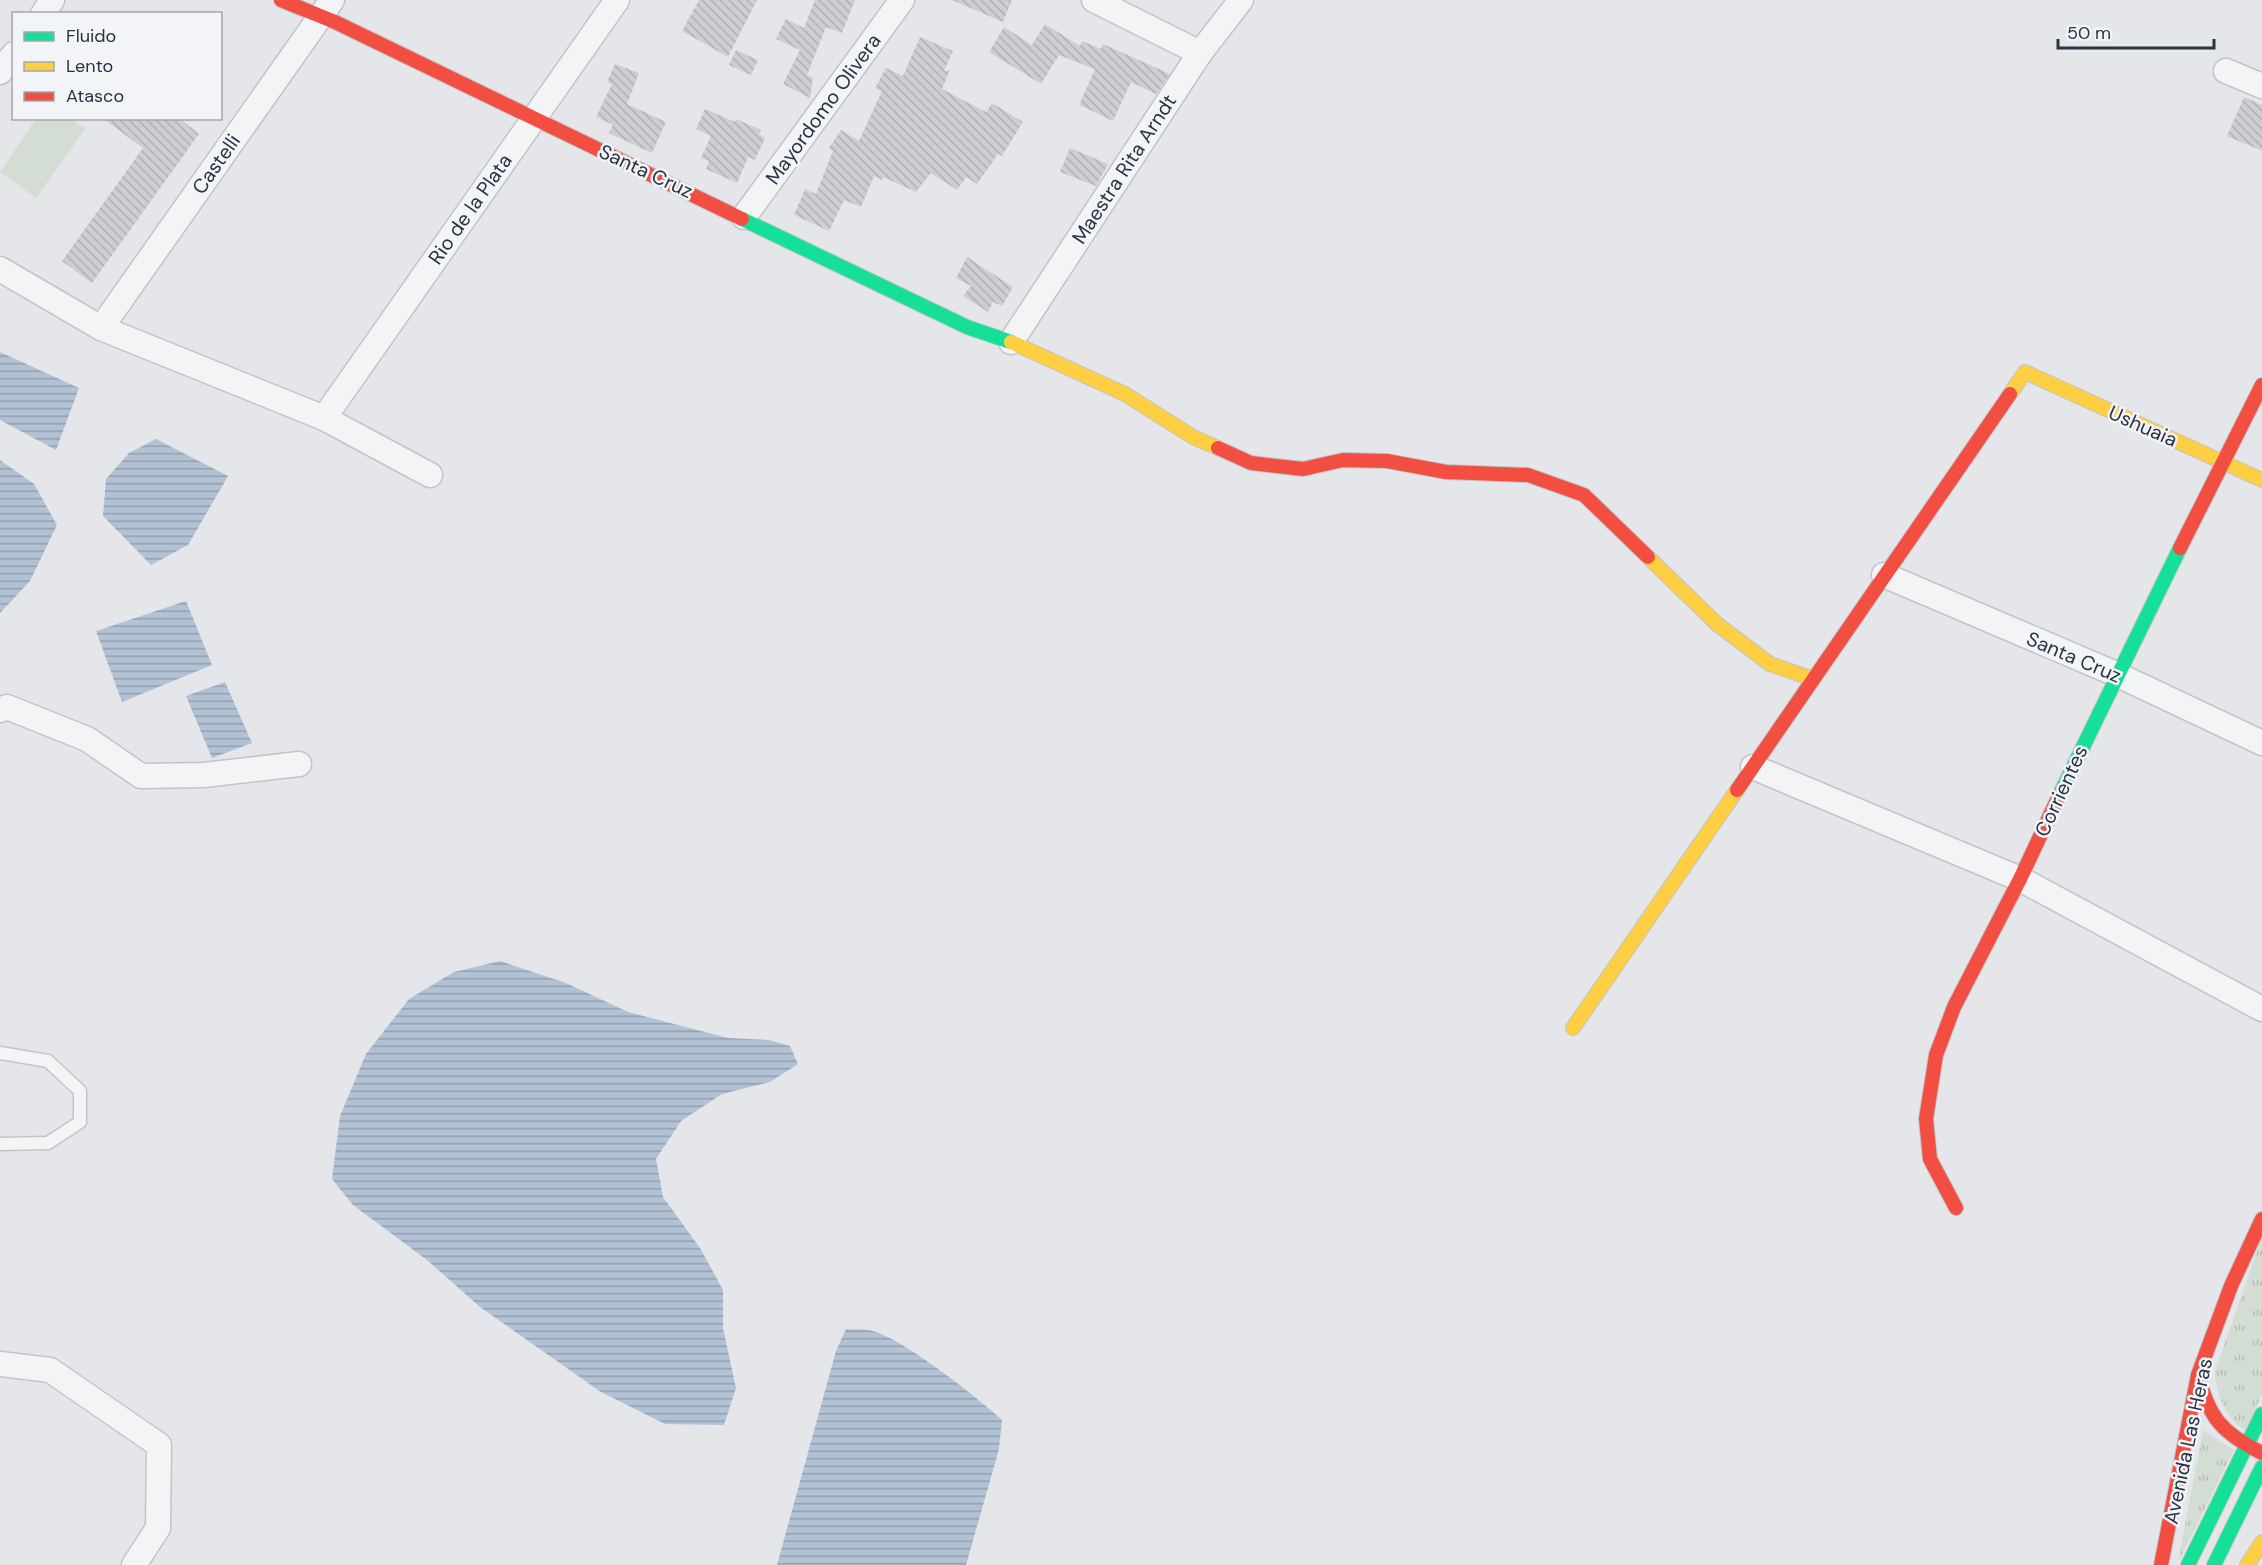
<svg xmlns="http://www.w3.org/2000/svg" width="2262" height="1565" font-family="'DM Sans',sans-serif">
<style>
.grass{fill:url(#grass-tufts)}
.garden{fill:#d4ddd4}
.water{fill:url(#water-rules)}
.building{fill:url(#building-back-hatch)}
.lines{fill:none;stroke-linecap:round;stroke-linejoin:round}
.lane-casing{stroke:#c2c4c7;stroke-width:15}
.street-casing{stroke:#c2c4c7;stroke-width:27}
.fast-casing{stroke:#c2c4c7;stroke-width:16}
.slow-casing{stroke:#c2c4c7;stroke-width:16}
.jam-casing{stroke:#c2c4c7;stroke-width:16}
.lane{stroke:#f3f4f6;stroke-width:12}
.street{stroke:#f3f4f6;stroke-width:24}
.fast{stroke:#16e098;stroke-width:14}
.slow{stroke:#ffcf43;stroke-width:14}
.jam{stroke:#f24e42;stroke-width:14}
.labels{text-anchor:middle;stroke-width:5;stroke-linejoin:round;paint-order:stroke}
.street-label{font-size:20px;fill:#293344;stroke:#f2f4f8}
</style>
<defs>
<pattern id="grass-tufts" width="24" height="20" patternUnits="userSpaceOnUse" patternTransform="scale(1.5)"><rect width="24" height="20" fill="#d4ddd4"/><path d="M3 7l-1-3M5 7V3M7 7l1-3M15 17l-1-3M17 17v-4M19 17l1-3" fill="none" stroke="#b6beb7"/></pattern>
<pattern id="water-rules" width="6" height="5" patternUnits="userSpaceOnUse" patternTransform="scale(1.5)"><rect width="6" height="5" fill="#b2c2d5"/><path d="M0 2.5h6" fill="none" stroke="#919eae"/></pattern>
<pattern id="building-back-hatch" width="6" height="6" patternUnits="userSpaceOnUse" patternTransform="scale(1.5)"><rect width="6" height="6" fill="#ccced2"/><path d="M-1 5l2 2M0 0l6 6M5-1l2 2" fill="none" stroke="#afb1b6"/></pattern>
</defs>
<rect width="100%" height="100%" fill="#e4e6e9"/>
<g class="grass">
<path d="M2262,1237V1395L2245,1430C2226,1420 2215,1392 2215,1371Z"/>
<polygon points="2203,1430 2234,1450 2178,1562"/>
</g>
<polygon class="garden" points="36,119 71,119 85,129 36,198 0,172"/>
<g class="water">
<polygon points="0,352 79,388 56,450 0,420"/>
<polygon points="156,439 228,476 188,545 151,565 103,516 106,479 129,453"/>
<polygon points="0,460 34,484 57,525 30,581 0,613"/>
<polygon points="186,601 212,665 122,702 96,631"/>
<polygon points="225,682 252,743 212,758 186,696"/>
<polygon points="500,961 566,983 628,1012 728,1038 769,1040 790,1046 798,1064 770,1082 722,1094 681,1121 656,1159 663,1197 700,1248 723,1290 723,1328 736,1388 724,1425 665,1424 601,1392 480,1307 427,1260 353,1205 332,1179 340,1116 366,1054 409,999 454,972"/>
<path d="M846,1329C853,1330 861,1329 869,1330C900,1336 977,1397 1002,1420L999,1449L966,1565H777L836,1351Z"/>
</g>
<g class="building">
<polygon points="699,0 757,0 728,57 682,31"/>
<polygon points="815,0 855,0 842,33 826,27 807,75 813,78 810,98 783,84 800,50 776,39 786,19 804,28"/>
<polygon points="952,0 1012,0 1003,22"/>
<polygon points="1045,24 1080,46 1082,41 1101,49 1103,44 1170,74 1156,94 1131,82 1113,121 1079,105 1095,69 1059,55 1041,84 989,52 1004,27 1032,45"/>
<polygon points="920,37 953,51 944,71 950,70 942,89 986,112 992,103 1023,122 1002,156 998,154 977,184 966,177 957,190 931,173 916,192 883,177 882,180 874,176 861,207 844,200 829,231 794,215 805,189 816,194 833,151 829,148 841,130 859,141 882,91 875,88 886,68 903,76"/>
<polygon points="736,50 758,60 751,75 729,65"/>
<polygon points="615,64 639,73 627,104 666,122 652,153 609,133 613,125 596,117 612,84 607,82"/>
<polygon points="2244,97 2262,105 2262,151 2227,136"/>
<polygon points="705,109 735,122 736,119 761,130 759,135 765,138 755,160 748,157 737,183 706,169 709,161 701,158 711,136 696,129"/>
<polygon points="102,118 179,118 199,134 92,283 62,261 143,148"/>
<polygon points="1070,148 1108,164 1096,186 1060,172"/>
<polygon points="967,257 1013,287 1002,306 993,302 988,312 963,296 971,286 956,278"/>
</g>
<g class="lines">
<g class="lane-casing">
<polyline id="lane" points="0,1053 48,1061 80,1091 80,1122 48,1143 0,1144"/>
</g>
<g class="street-casing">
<g id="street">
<polyline points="1094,0 1200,53"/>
<polyline points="43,14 52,0"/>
<polyline points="2226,71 2262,86"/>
<polyline points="0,72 14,54"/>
<polyline points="744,217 902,0"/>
<polyline points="0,269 101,328 324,418 430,475"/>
<polyline points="101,328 332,0"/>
<polyline points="1011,342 1200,53 1241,0"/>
<polyline points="324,418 617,0"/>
<polyline points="1884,575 2116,674 2262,743"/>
<polyline points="0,710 7,707 87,739 141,776 204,775 299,764"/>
<polyline points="1753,767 2020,879 2262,1009"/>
<polyline points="0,1364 50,1370 159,1445 158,1528 134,1565"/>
</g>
</g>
<g class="fast-casing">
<g id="fast">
<polyline points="742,219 967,327 1011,342"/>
<polyline points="2059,796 2180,548"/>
<polyline points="2188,1565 2262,1414"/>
<polyline points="2214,1565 2262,1467"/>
</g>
</g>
<g class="slow-casing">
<g id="slow">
<polyline points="1011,342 1125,394 1193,437 1218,448"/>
<polyline points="2010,394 2025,372 2262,480"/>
<polyline points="1648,557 1717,624 1770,664 1813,679"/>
<polyline points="1573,1028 1737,790"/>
<polyline points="2247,1565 2262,1542"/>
</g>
</g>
<g class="jam-casing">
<g id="jam">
<polyline points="281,0 335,22 742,219"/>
<polyline points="1218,448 1251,463 1303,469 1343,460 1387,461 1446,472 1528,475 1584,495 1648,557"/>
<polyline points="2180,548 2262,385"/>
<polyline points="1737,790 2010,394"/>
<polyline points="1956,1208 1930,1159 1926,1119 1936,1055 1954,1007 2020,879 2059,796"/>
<path d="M2198,1375C2209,1418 2222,1433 2262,1453"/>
<polyline points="2161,1565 2198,1375 2231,1286 2262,1219"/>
</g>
</g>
<use href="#lane" class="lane"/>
<use href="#street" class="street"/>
<use href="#fast" class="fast"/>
<use href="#slow" class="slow"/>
<use href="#jam" class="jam"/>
</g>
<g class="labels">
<g class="street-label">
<text transform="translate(823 109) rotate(-54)" y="7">Mayordomo Olivera</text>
<text transform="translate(216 164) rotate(-55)" y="7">Castelli</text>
<text transform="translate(1124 169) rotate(-57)" y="7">Maestra Rita Arndt</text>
<text transform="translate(646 171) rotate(25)" y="7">Santa Cruz</text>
<text transform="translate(470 209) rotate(-55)" y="7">Rio de la Plata</text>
<text transform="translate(2143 426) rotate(24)" y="7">Ushuaia</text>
<text transform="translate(2074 657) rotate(23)" y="7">Santa Cruz</text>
<text transform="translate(2061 791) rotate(-65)" y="7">Corrientes</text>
<text transform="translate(2188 1441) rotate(-78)" y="7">Avenida Las Heras</text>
</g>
</g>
<rect x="12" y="12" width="210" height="108" fill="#f2f4f8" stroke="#a2a7b0" stroke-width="1.5"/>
<rect x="24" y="32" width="30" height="9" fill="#16e098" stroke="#a2a7b0" stroke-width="1.5"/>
<text x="66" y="42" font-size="18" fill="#293344">Fluido</text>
<rect x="24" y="62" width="30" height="9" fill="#ffcf43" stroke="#a2a7b0" stroke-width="1.5"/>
<text x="66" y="72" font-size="18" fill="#293344">Lento</text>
<rect x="24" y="92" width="30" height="9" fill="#f24e42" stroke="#a2a7b0" stroke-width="1.5"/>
<text x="66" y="102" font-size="18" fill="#293344">Atasco</text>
<path d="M2058 39v9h156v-9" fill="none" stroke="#293344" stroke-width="3"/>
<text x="2067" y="39" font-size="18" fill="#293344" stroke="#f2f4f8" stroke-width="4.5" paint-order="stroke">50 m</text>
</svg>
